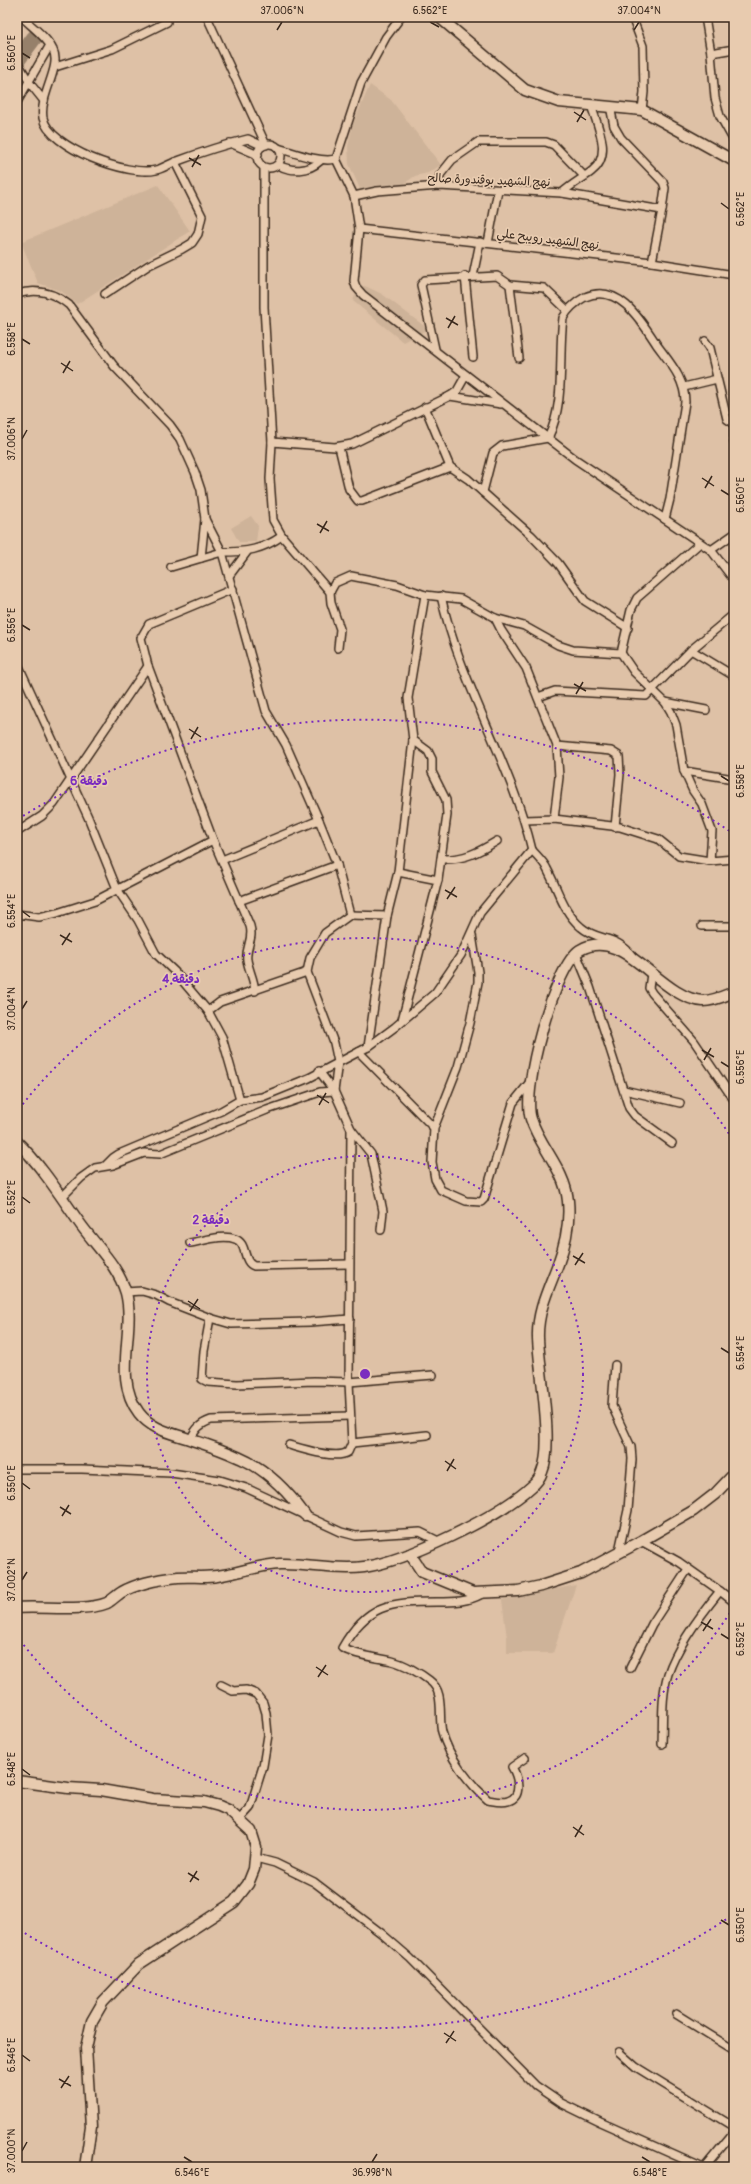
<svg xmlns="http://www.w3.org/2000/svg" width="751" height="2184" font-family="Pangolin,'Playpen Sans Arabic',sans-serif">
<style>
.built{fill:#ceb399}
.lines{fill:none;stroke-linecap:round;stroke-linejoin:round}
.river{stroke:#96806b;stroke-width:16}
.street-casing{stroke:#3b2a1e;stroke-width:10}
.secondary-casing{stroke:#3b2a1e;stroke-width:13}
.street{stroke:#e8cbaf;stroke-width:7}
.secondary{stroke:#e8cbaf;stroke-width:10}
.ticks{fill:none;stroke:#3b2a1e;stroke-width:1.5}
.ring{fill:none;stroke:#7b2cbf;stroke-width:2;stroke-dasharray:2 4}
.labels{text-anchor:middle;stroke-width:3.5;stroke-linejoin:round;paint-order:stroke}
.street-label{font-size:12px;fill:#3b2a1e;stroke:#e8cbaf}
.centre{fill:#7b2cbf;stroke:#e8cbaf;stroke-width:2}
.ring-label{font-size:12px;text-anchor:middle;font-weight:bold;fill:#7b2cbf;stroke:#e8cbaf;stroke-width:3.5;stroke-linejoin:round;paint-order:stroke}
.neatline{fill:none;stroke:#3b2a1e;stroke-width:1.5}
.ticks-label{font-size:10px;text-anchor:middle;fill:#3b2a1e}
</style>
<rect width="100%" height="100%" fill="#dec1a6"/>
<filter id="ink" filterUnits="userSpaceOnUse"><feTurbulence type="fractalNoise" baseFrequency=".025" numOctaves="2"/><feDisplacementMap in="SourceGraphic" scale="8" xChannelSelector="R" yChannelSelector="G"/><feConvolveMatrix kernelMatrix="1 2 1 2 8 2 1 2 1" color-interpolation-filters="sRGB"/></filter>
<g filter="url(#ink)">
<g class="built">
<polygon points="370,85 391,100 441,165 428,173 415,176 402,185 375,186 360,189 349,164 348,146 353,124"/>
<polygon points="158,185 190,231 77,304 61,291 38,283 21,242"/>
<polygon points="365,286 382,294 428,329 403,342 353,301 358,288"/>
<polygon points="251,516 258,526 256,542 239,542 231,528"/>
<polygon points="576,1585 553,1653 507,1653 507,1638 502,1600"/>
</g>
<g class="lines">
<polyline class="river" points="17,61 34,38"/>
<g class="street-casing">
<g id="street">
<path d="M22,17C32,27 47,37 53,50C62,67 39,95 43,118C49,148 129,177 156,170C162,169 169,164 175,162C199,153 223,145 248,139L263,146"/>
<polyline points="207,17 266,145"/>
<polyline points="401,17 386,37 361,83 336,159 354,196 359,229 354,281 356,287 363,295 575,459 711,550 734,534"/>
<polyline points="632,17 643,46 644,92 642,110"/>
<polyline points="705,17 711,53 715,98 720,116 734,141"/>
<polyline points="711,53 734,49"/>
<polyline points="17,62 32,86 44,101"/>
<polyline points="55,67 112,49 167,22"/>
<polyline points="17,102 50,45"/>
<polyline points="610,106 614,126 621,138 663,182 665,188 662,210 652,262"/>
<polyline points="230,143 258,155"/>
<circle cx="269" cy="156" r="12"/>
<path d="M278,148C295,153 320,163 336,159"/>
<path d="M278,165C292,172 308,172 320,161"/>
<polyline points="439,186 440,175 452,160 478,142 546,142 554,145 584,176"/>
<polyline points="562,193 662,210"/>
<path d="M354,196L377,191L439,186L562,193C572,184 582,179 592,171C613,155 597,125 591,105"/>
<polyline points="359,229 652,262 734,275"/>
<polyline points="488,243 498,190"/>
<polyline points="465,276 473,357"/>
<polyline points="473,276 480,242"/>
<polyline points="510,285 519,358"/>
<path d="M17,294C37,288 53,292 69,305L114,366L170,425L180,439L195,472L201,490L205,519L201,558"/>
<polyline points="105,294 149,265 182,249 192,243 198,234 202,216 175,162"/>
<polyline points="705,341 710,348 727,419 730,421 734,420"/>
<polyline points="435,349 421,285 425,280 497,276 510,285 544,288 567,310"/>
<polyline points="684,387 717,379"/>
<polyline points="450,396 501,404"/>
<polyline points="425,407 450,467 468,479 531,535 558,563 585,601 628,628"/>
<polyline points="734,420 734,442"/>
<polyline points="272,442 335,447 352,444 450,396 457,391 466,375"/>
<polyline points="339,447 349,489 358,501 362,501 450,467"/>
<path d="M483,492L493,453L502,446L548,438C566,402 558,357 563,318C568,309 576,302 585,297C619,282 642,322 657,345C670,363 685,379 685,402L670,499L665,519"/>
<path d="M205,519L222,552C246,552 262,550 282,536L273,520L270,479L272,442L264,307V168"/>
<polyline points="282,536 330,592 331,603 340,629 338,648"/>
<polyline points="711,550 734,580"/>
<polyline points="229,576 247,552"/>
<path d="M233,589L149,624L141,638L148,666L213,840L250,926C254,940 245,947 247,960C249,971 254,979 255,991"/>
<polyline points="330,592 335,583 351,576 397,585 425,595 461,599 495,618 524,626 558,645 573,650 621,653 634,672 665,702 671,712 676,725 684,771 693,791 702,804 712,831 710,861"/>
<path d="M441,596C460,684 511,762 532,850"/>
<polyline points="495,618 501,630 526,668 557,746 559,777 554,819"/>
<polyline points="691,650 734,676"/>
<polyline points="621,653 631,610 637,598 700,543"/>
<polyline points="17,662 88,817 117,889 138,920 156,954 175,972 208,1011"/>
<polyline points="538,697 555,691 646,696 691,650 734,614"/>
<polyline points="665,702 706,710"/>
<polyline points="413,740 428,751 432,759 432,772 446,800 447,815 438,880"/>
<polyline points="557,746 611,751 619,756 620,774 615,827"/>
<polyline points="684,771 734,779"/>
<polyline points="525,820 554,819 620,827 658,839 679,856 710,861 734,859"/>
<polyline points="17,832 42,816 54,804 148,666"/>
<path d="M441,859C464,860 477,853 497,841"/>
<polyline points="222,860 319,820"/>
<polyline points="398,872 438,880 402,1020"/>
<polyline points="239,901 337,865"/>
<polyline points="17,914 39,917 57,913 95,901 213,840"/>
<polyline points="350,915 387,916 368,1047"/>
<polyline points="387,916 398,872 413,740 408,698 425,595"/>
<polyline points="702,926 734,926"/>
<polyline points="472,935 478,972 478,982 470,1023 458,1067 434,1128 432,1162 435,1179 441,1190 466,1201 481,1202 484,1199 513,1103 530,1082"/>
<polyline points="576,953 590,987 629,1108 635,1116 672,1143"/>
<polyline points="651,974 649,988 652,993 694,1041 734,1100"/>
<polyline points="359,1052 434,1128"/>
<polyline points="624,1090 680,1103"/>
<polyline points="240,1100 222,1037 208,1011 220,1002 307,972"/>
<polyline points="351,1129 371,1154 383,1211 381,1230"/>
<path d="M106,1165L113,1158L119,1154L221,1111L240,1100L262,1097L309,1078L368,1047L395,1027L435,993L461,955L480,913L532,850C537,856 544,862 547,869C558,889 563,912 581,927C598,942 616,934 633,957"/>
<polyline points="61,1198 81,1178 95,1168 113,1165 144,1153 160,1154 267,1110 320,1092 334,1091 338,1062 334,1043 307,972 310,958 325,933 350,915 337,865 319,820 286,745 266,711 222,552 171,567"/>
<path d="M190,1243C203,1241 223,1234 235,1239C248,1243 242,1262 254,1266L349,1264"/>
<polyline points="125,1292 142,1291 156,1295 169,1302 210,1318 231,1324 310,1322 350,1319"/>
<polyline points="210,1318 204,1351 202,1379 208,1382 237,1384 314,1381 349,1382 433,1375"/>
<polyline points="615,1365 612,1406 631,1447 632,1459 628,1510 619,1551"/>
<path d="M191,1439C195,1429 200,1424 211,1420L350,1416"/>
<polyline points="352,1443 427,1435"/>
<path d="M289,1445C303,1449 336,1460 348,1452L352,1443L349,1382L351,1129L334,1091L319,1071"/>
<polyline points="17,1469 82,1469 171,1473 220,1480 246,1488 341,1532 356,1536 420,1532 438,1541"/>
<path d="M641,1541L679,1562L720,1591C702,1613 677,1647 668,1674C661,1696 663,1722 662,1744"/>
<polyline points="720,1591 734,1602"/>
<path d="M482,1594C468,1602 454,1602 437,1602C389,1602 367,1604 342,1648C357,1656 375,1657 392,1661C404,1664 420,1673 430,1681C445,1692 438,1716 442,1732C449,1758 469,1783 488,1800C494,1801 502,1803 508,1801C523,1797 518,1777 512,1767L525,1758"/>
<polyline points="630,1668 652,1624 688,1569"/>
<polyline points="221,1685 233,1691 246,1690 256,1694 263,1703 266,1713 268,1735 263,1766 250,1808 239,1820"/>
<polyline points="256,1858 275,1863 314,1882 381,1933 410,1958 536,2086 561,2103 600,2122 701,2167"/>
<polyline points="676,2014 734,2050"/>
<polyline points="619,2052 636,2067 734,2127"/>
<polyline points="705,2167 734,2132"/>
</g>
</g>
<g class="secondary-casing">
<g id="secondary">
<polyline points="439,17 525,90 559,102 642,110 734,161"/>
<path d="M17,1142C42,1166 61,1197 81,1225C97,1247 118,1266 126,1293C136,1332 112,1378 139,1413C153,1431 173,1433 192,1440C208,1445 225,1451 240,1458C266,1469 289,1493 305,1515"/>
<polyline points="410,1554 422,1572 473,1593 518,1591 541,1586 581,1573 641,1541 693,1511 715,1494 734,1474"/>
<path d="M17,1608C43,1606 84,1612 107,1603C112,1600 117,1595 122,1592C138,1583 160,1579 178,1577C191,1576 204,1578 217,1576C238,1573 259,1565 280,1564C308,1563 335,1571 364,1567C407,1561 498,1517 531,1487C536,1483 540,1478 542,1472C554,1444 539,1371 538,1338C537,1311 549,1288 558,1264C565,1245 570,1221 568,1201C565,1170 540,1147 531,1119C521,1089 554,967 580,950C623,924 660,999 703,1001C714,1001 724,996 734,992"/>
<polyline points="17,1781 68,1788 101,1790 153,1799 204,1802 219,1806 228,1810 251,1831 256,1847 254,1869 248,1884 234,1902 139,1964 103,2002 92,2021 86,2048 91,2127 85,2167"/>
</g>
</g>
<use href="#street" class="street"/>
<use href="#secondary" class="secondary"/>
</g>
</g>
<path class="ticks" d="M430,22L439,27M277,30L282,22M634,30L639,22M22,53L30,58M574,112L586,120M577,122L584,110M189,158L201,165M192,167L199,155M721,203L729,209M446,318L458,325M448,328L455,316M22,339L30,344M61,363L73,371M63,373L70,361M22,439L27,430M702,478L714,486M705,488L712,476M721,490L729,495M317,524L329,531M320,533L327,521M22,625L30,630M574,684L586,691M576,694L583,682M189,729L201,737M191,739L198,727M721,776L729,781M445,890L457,897M447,899L455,887M22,911L30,917M60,935L72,942M62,945L70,933M22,1009L27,1001M702,1050L714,1057M704,1060L711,1048M721,1062L729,1067M317,1095L329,1103M319,1105L326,1093M22,1197L30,1203M573,1256L585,1263M575,1265L583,1253M188,1301L200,1309M190,1311L198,1299M721,1348L729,1353M445,1461L456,1469M447,1471L454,1459M22,1483L30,1489M60,1507L71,1514M62,1516L69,1505M22,1580L27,1572M701,1622L713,1629M703,1631L711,1619M721,1634L729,1639M316,1667L328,1675M318,1677L326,1665M22,1769L30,1775M573,1827L584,1835M575,1837L582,1825M188,1873L199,1880M190,1882L197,1871M721,1920L729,1925M444,2033L456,2041M446,2043L454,2031M22,2055L30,2061M59,2079L71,2086M61,2088L69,2076M22,2151L27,2142M184,2157L192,2162M642,2157L650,2162M372,2162L377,2154"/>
<g class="ring">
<circle cx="365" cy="1374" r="218"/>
<path d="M733 1608A436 436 0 0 1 19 1639M19 1109A436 436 0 0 1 733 1140"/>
<path d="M731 1916A654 654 0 0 1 18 1929M18 819A654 654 0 0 1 731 832"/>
</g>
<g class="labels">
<g class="street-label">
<text transform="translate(489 180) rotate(2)" y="4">نهج الشهيد بوقندورة صالح</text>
<text transform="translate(548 239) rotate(7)" y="4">نهج الشهيد رويبح علي</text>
</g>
</g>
<circle cx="365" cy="1374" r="6" class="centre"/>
<g class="ring-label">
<text x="89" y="785">6 دقيقة</text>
<text x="181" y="983">4 دقيقة</text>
<text x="211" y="1224">2 دقيقة</text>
</g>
<rect width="751" height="2184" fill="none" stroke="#e8cbaf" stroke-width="44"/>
<rect x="22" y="22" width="707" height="2140" class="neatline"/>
<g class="ticks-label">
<text x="282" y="14">37.006°N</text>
<text x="430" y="14">6.562°E</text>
<text x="639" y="14">37.004°N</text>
<text transform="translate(11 53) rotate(-90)" y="4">6.560°E</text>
<text transform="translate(740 209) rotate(-90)" y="4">6.562°E</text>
<text transform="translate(11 339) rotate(-90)" y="4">6.558°E</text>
<text transform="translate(11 439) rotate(-90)" y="4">37.006°N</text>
<text transform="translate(740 495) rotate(-90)" y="4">6.560°E</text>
<text transform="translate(11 625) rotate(-90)" y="4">6.556°E</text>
<text transform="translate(740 781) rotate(-90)" y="4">6.558°E</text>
<text transform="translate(11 911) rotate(-90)" y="4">6.554°E</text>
<text transform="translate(11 1009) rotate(-90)" y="4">37.004°N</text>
<text transform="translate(740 1067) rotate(-90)" y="4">6.556°E</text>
<text transform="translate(11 1197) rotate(-90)" y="4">6.552°E</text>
<text transform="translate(740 1353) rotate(-90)" y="4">6.554°E</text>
<text transform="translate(11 1483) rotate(-90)" y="4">6.550°E</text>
<text transform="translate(11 1580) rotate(-90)" y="4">37.002°N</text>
<text transform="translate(740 1639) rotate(-90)" y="4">6.552°E</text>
<text transform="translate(11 1769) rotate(-90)" y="4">6.548°E</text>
<text transform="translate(740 1925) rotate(-90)" y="4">6.550°E</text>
<text transform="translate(11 2055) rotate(-90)" y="4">6.546°E</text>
<text transform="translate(11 2151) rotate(-90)" y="4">37.000°N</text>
<text x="192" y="2176">6.546°E</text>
<text x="372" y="2176">36.998°N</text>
<text x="650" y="2176">6.548°E</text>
</g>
</svg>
